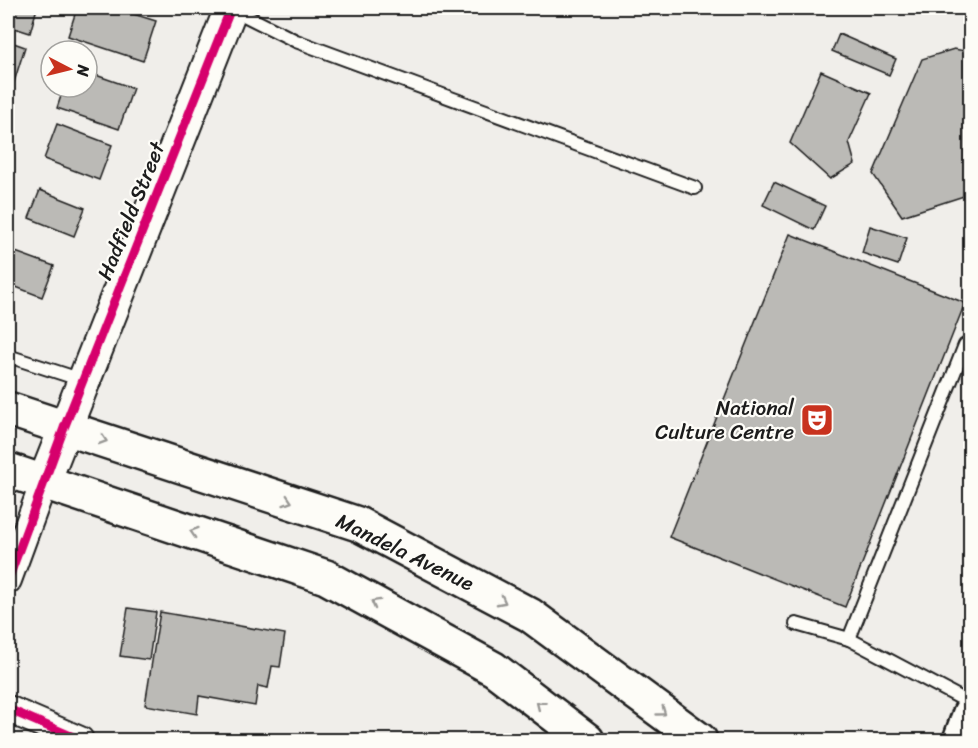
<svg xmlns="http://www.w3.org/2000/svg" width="978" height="748" font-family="Sriracha,sans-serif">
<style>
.building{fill:#bbbab6;stroke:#1c1c1c;stroke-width:1.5}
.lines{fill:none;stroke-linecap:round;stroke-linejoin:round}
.service-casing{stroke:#1c1c1c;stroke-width:16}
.minor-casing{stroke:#1c1c1c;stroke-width:30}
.tertiary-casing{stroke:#1c1c1c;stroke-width:36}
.secondary-casing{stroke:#1c1c1c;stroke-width:38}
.service{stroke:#fdfcf7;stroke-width:12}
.minor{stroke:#fdfcf7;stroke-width:26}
.tertiary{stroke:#fdfcf7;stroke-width:32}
.secondary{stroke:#fdfcf7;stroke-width:33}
.cycleway-casing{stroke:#fdfcf7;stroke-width:13}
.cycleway{stroke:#d6006c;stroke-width:9}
.oneway{stroke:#989794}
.labels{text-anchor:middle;stroke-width:4.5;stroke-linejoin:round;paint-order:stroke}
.street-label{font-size:21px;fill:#1c1c1c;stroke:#fdfcf7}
.poi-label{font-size:21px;fill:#1c1c1c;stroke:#fdfcf7;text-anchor:end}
</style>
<rect width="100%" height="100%" fill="#f0eeea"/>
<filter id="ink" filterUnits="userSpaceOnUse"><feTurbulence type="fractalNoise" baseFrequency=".0167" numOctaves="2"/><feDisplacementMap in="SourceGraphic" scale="12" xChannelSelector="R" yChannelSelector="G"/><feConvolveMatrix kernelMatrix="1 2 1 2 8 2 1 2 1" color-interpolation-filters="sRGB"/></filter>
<g filter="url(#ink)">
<g class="building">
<polygon points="8,8 37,8 30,33 8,26"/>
<polygon points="77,8 114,8 156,21 143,61 68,36"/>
<polygon points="839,34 896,59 889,75 832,51"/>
<polygon points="8,41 25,47 14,82 8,80"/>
<polygon points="954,49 970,52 970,194 902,216 873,174 922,59"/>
<polygon points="821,71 871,93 849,142 855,164 830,179 790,143"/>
<polygon points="87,72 133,88 119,129 57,108 64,87 87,87"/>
<polygon points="57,124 112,145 99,180 44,159"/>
<polygon points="774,182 825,206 814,230 763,205"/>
<polygon points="40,190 85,208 74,236 29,218"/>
<polygon points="870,226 907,238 898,265 862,253"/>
<polygon points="790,234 965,303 845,607 669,537"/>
<polygon points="10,250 54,266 42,297 8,284 8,256"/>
<polygon points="128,608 156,612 149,660 120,656"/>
<polygon points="160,612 285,634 280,667 272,666 268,688 258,686 255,706 199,696 197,714 145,705"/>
</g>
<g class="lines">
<g class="service-casing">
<g id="service">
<polyline points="232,9 296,41 695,188"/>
<polyline points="8,356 82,380"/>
<polyline points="796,624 849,639 970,703"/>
<polyline points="849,639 965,345"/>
</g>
</g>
<g class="minor-casing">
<g id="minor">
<polyline points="8,580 44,482"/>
<polyline points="8,709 80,740"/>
</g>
</g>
<g class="tertiary-casing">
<polyline id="tertiary" points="44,482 231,8"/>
</g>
<g class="secondary-casing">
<g id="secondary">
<polyline points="8,409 358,524 530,615 700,740"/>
<polyline points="8,470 326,577 494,669 587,740"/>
<polyline points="960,740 970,713"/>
</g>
</g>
<use href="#service" class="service"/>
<use href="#minor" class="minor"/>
<use href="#tertiary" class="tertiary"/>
<use href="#secondary" class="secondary"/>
<g class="cycleway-casing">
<g id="cycleway">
<polyline points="8,580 64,428 231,8"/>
<polyline points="8,709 80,740"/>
</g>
</g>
<use href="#cycleway" class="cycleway"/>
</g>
<defs><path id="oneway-chevron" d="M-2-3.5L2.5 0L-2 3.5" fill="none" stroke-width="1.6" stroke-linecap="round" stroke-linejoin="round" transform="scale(1.5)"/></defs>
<g class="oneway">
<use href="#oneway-chevron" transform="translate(103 440) rotate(18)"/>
<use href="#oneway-chevron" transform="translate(288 501) rotate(18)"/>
<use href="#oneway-chevron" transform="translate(194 532) rotate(-162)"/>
<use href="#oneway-chevron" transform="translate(502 601) rotate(28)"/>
<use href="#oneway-chevron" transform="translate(375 603) rotate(-151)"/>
<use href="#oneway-chevron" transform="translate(540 705) rotate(-142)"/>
<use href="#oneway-chevron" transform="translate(662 712) rotate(36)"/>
</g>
</g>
<defs>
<g id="theatre-square" transform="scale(1.725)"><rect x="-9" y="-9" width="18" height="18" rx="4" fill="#c8321e" stroke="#fdfcf7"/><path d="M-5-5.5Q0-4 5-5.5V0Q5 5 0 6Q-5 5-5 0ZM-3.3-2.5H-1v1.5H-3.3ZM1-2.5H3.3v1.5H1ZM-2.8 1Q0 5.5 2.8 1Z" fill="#fff"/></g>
</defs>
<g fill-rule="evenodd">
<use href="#theatre-square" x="817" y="420"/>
</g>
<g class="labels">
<g class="street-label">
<text transform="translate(131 211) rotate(-68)" y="7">Hadfield Street</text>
<text transform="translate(405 552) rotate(26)" y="7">Mandela Avenue</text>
</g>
<g class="poi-label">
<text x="794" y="415">National<tspan x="794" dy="24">Culture Centre</tspan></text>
</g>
</g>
<rect width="978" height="748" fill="none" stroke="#fdfcf7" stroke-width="30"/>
<rect x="15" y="15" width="948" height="718" fill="none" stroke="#1c1c1c" stroke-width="2" filter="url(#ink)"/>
<g transform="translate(69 69) rotate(97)"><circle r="28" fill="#fdfcf7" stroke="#a3a29f" stroke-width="1.5"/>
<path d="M0-4.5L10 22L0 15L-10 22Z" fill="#c8321e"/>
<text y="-9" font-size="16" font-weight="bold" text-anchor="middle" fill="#1c1c1c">N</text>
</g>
</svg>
